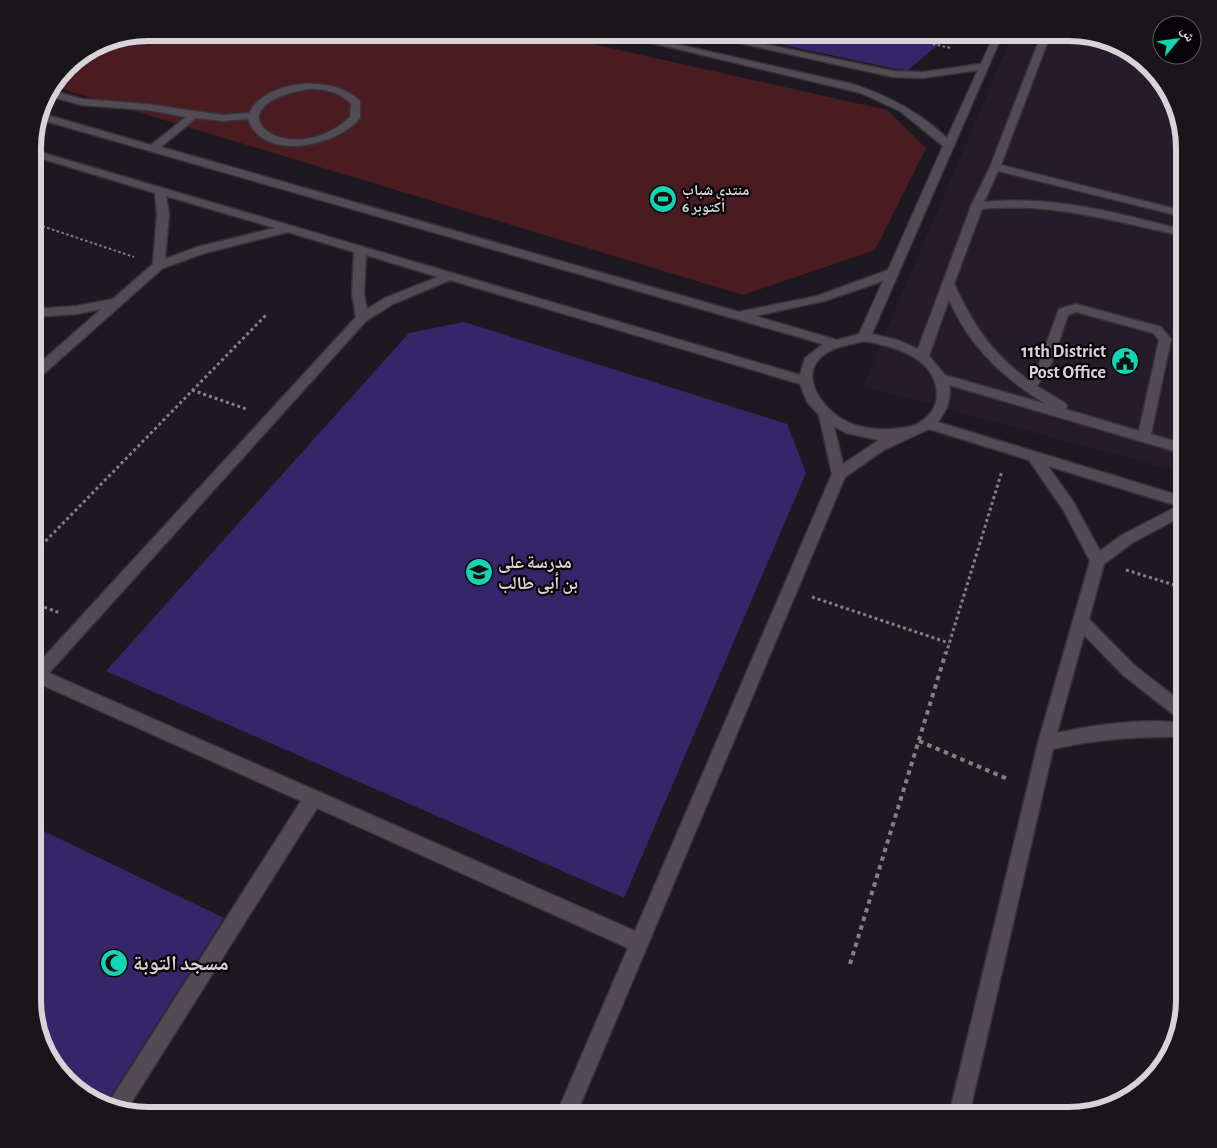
<svg xmlns="http://www.w3.org/2000/svg" width="1217" height="1148" font-family="'Alegreya Sans','Noto Naskh Arabic',sans-serif">
<style>
.built{fill:#251c29}
.green{fill:#4a1c22}
.building{fill:#352669}
.lines{fill:none;stroke-linecap:round;stroke-linejoin:round}
.minor-casing{stroke:#363338;stroke-width:3}
.path-far2{stroke:#837f85;stroke-width:2;stroke-dasharray:2.5 2.5;stroke-linecap:butt}
.path-far1{stroke:#837f85;stroke-width:3;stroke-dasharray:3 3;stroke-linecap:butt}
.path{stroke:#837f85;stroke-width:4;stroke-dasharray:4.5 4.5;stroke-linecap:butt}
.minor{fill:#524b54;fill-rule:evenodd}
.labels{text-anchor:middle;stroke-width:4.5;stroke-linejoin:round;paint-order:stroke}
.far-poi-label{font-size:15px;font-weight:bold;fill:#d7d4d9;stroke:#070508;text-anchor:start}
.poi-label{font-size:18px;font-weight:bold;fill:#d7d4d9;stroke:#070508;text-anchor:end}
.near-poi-label{font-size:21px;font-weight:bold;fill:#d7d4d9;stroke:#070508;text-anchor:start}
.rim{fill:none;stroke:#d7d4d9;stroke-width:6}
</style>
<rect width="100%" height="100%" fill="#1e1920"/>
<polygon class="built" points="1013,33 1076,33 1114,41 1151,66 1176,103 1184,141 1184,473 863,386"/>
<polygon class="green" points="148,33 544,33 887,110 926,148 875,250 743,295 52,86 72,61 104,41"/>
<g class="building">
<polygon points="784,33 952,33 908,70 897,69 783,45"/>
<polygon points="464,322 787,424 806,473 624,898 106,671 409,333"/>
<polygon points="33,826 224,918 104,1107 66,1082 41,1045 33,1007"/>
</g>
<g class="lines">
<g class="minor-casing">
<path id="minor" d="M611,33H627L852,84C889,96 919,112 947,138L978,70L923,78L893,77L695,33H712L893,71L923,72L981,64L995,33H1003L872,334L898,340L918,349L971,206L990,167L1042,33H1051L1001,165L1184,211V217L998,171L984,202C1053,195 1118,213 1184,230V236C1116,222 1053,202 982,209L954,284C975,327 989,350 1028,380L1039,364L1059,309L1076,304L1161,327L1171,339L1151,434L1184,444V454L949,385C952,400 946,410 938,422L1184,497V515L1132,543L1104,564L1089,619L1134,665L1184,704V720L1178,718L1123,675L1084,635L1057,733C1099,724 1142,718 1184,723V737C1139,736 1097,739 1053,749L969,1115H949L1038,743L1090,561L1064,511L1029,460L929,429L884,450L845,477L576,1115H556L628,948L317,808L126,1111L106,1107L301,801L40,684L33,687V669L356,317L352,294L354,252L288,232L205,253L163,268L38,379L33,380V369L101,309L77,314L33,317V309L77,306L113,299L153,264L157,214L155,193L33,156V150L800,375L805,358L823,344L38,119L40,113L151,145L186,117L147,110L81,105L46,95L50,90L82,99L147,104L223,115L249,113C266,79 334,74 360,101V118C338,146 263,163 248,119L223,121L196,118L161,147L739,312L817,296L888,270L943,146L900,111L861,93ZM308,89C324,89 339,91 351,104L350,117C289,174 204,107 308,89ZM166,196L275,228L197,247L165,259L169,214ZM366,255L438,277L385,298L367,309L364,294ZM450,280L800,384L807,402L819,415L832,474L635,931L49,673L366,321L393,304ZM883,281L859,334L837,340L755,316L824,301ZM949,299C968,345 1004,379 1046,404L945,375L929,356ZM1076,312L1153,333L1159,340L1139,431L1065,409L1067,406L1065,403L1037,386L1051,365L1068,315ZM864,341C894,346 937,358 937,395C937,407 929,417 919,423C911,428 902,428 893,429C880,430 868,429 855,425C823,415 789,368 834,349C843,345 854,344 864,341ZM834,426L846,433L879,440L843,464ZM1048,466L1178,506L1122,535L1100,551L1074,503Z"/>
</g>
<g class="path-far2">
<polyline points="884,33 951,48"/>
<polyline points="33,223 134,257"/>
</g>
<g class="path-far1">
<polyline points="192,390 246,409"/>
<polyline points="33,554 267,314"/>
<polyline points="1126,570 1184,588"/>
<polyline points="812,597 949,643"/>
<polyline points="33,603 60,613"/>
<polyline points="946,654 1002,471"/>
</g>
<g class="path">
<polyline points="919,741 1010,780"/>
<polyline points="850,964 946,652"/>
</g>
<use href="#minor" class="minor"/>
</g>
<defs>
<g id="stadium-disc" transform="scale(1.4375)"><circle r="9.5" fill="#14d5b3" stroke="#070508"/><path d="M0-5a6.5 5 0 1 0 0 10a6.5 5 0 1 0 0-10ZM-3.5-1.8h7v3.6h-7Z" fill="#111"/></g>
<g id="civic-disc" transform="scale(1.4375)"><circle r="9.5" fill="#14d5b3" stroke="#070508"/><path d="M-.6-6.5H3V-4.5H.6V-3L4-1V1h2V6H-6V1h2V-1L-.6-3ZM-1.2 2.5V6h2.4V2.5Z" fill="#111"/></g>
<g id="school-disc" transform="scale(1.4375)"><circle r="9.5" fill="#14d5b3" stroke="#070508"/><path d="M0-5L7-2L0 1L-7-2ZM-4 1L0 2.5L4 1V4Q0 6-4 4Z" fill="#111"/></g>
<g id="mosque-disc" transform="scale(1.4375)"><circle r="9.5" fill="#14d5b3" stroke="#070508"/><path d="M3.5-4.9A6 6 0 1 0 3.5 4.9A5 5 0 1 1 3.5-4.9Z" fill="#111"/></g>
</defs>
<g fill-rule="evenodd">
<use href="#stadium-disc" x="663" y="199"/>
<use href="#civic-disc" x="1125" y="361"/>
<use href="#school-disc" x="479" y="572"/>
<use href="#mosque-disc" x="114" y="963"/>
</g>
<g class="labels">
<g class="far-poi-label">
<text x="682" y="195">منتدى شباب<tspan x="682" dy="17">6 أكتوبر</tspan></text>
</g>
<g class="poi-label">
<text x="1106" y="357">11th District<tspan x="1106" dy="21">Post Office</tspan></text>
<text x="498" y="568" text-anchor="start">مدرسة على<tspan x="498" dy="21">بن أبى طالب</tspan></text>
</g>
<g class="near-poi-label">
<text x="133" y="970">مسجد التوبة</text>
</g>
</g>
<path d="M0 0H1217V1148H0ZM148 41H1069A107 107 0 0 1 1176 148V1000A107 107 0 0 1 1069 1107H148A107 107 0 0 1 41 1000V148A107 107 0 0 1 148 41Z" fill="#181619" fill-rule="evenodd"/>
<path class="rim" d="M148 41H1069A107 107 0 0 1 1176 148V1000A107 107 0 0 1 1069 1107H148A107 107 0 0 1 41 1000V148A107 107 0 0 1 148 41Z"/>
<g transform="translate(1177 40) rotate(61)"><circle r="24" fill="#070508" stroke="#5a585c"/>
<path d="M0-4L9 19L0 12L-9 19Z" fill="#14d5b3"/>
<text y="-8" font-size="14" font-weight="bold" text-anchor="middle" fill="#d7d4d9">ش</text>
</g>
</svg>
